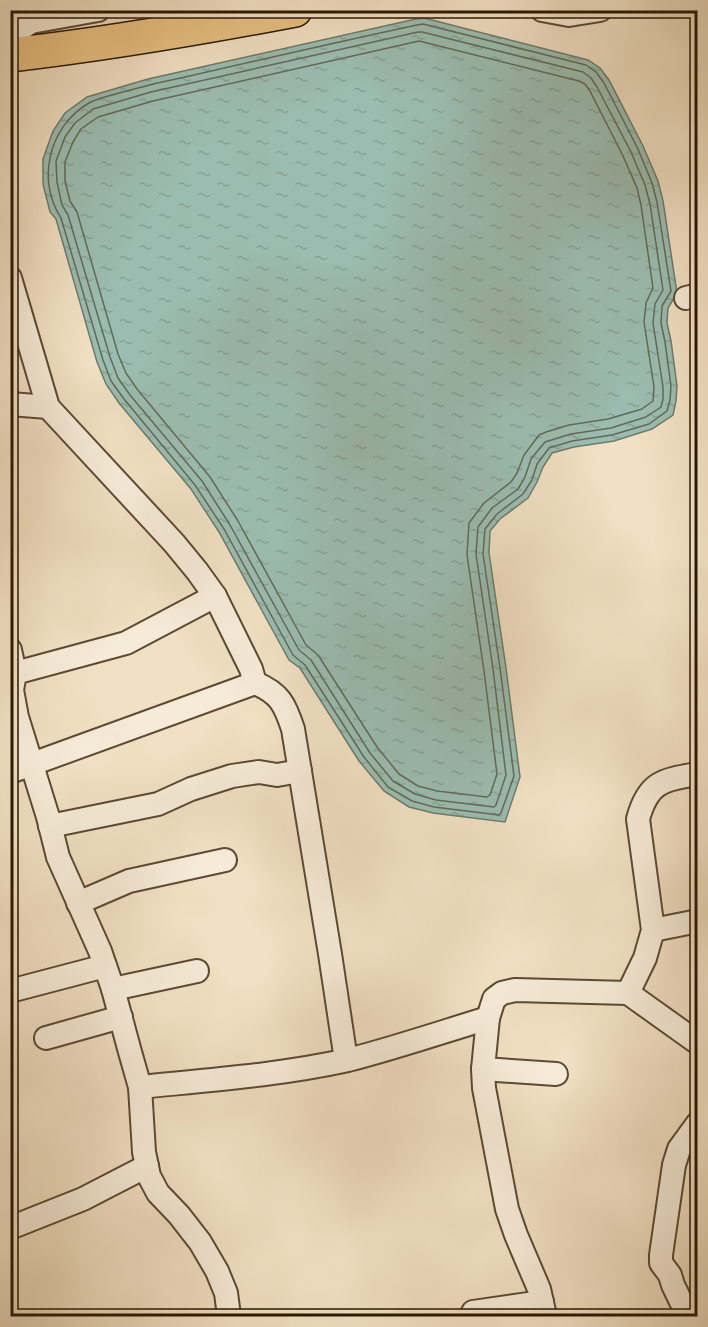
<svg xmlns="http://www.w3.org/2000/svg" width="708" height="1327" font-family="'Libre Caslon Text',serif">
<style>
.water{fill:url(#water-ripples);stroke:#6e7b6c;stroke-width:1.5}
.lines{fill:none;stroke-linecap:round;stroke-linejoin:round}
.shore{stroke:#626a5a;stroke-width:1.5}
.street-casing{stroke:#5c4a34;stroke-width:26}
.primary-casing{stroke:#2a1804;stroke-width:36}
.street{stroke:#f6ebd8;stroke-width:22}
.primary{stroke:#e8c082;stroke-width:33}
.rail-casing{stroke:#2a1804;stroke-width:7}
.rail{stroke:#f6ebd8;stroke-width:4.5;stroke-dasharray:14;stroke-linecap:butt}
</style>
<defs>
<pattern id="water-ripples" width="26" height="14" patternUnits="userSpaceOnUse" patternTransform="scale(1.5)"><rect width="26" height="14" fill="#9bbdb1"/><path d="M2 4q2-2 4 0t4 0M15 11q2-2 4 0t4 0" fill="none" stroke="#86a297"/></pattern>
</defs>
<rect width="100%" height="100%" fill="#f1e0c3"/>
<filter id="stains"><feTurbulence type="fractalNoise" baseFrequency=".00333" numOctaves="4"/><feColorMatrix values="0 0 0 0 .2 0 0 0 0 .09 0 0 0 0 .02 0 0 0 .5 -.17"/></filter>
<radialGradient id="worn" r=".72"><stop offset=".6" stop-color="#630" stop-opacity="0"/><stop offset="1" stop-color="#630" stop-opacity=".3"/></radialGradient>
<polygon class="water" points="424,18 588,60 600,68 609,80 643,146 658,181 663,201 677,293 668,308 667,323 671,341 677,386 676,401 673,415 652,429 614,441 574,447 552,453 543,467 537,482 528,498 500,519 490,531 489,553 506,668 520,777 505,822 433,813 409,807 384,791 359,761 300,668 289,660 219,532 191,489 119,403 106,384 97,362 56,219 50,212 43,184 43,159 53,131 65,113 87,97 148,79 416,19"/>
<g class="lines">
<g class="shore">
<path d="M423,24L586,65L596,72L604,83L638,149L652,183L657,202L671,291L662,306L661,323L665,342L671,386L670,400L667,411L649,424L612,435L572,441L549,448L537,464L532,480L523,494L497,514L485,529L483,554L500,668L514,776L501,813L499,815L434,807L412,801L388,787L364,757L305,665L293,655L224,529L195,485L124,399L111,381L103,360L61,218C36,180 49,126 89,103C98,98 109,96 119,93C144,86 169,80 194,75C268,58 342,41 417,25Z"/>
<polygon points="418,32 422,32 583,72 591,78 597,87 631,152 645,185 650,204 663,290 655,304 653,323 663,387 663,399 661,407 646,417 611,428 571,434 545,442 531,459 525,477 518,489 492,508 478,527 476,554 493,669 506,775 496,805 494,807 436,800 415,794 393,781 370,753 311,660 299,650 230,525 202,481 130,395 118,378 110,357 68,215 62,205 57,182 56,161 65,137 75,123 93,109 151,92"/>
<polygon points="419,41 579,81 585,84 590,91 623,156 637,188 641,205 653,288 646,303 644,322 654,387 653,401 642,409 608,419 569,425 546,432 539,435 524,455 517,473 511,482 484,503 469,523 467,555 484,671 497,774 490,795 487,797 437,791 418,786 399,774 377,747 318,655 306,645 238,521 210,477 137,389 126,373 118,354 77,212 70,201 65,181 65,162 73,142 81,129 98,117 153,101"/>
</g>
<g class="street-casing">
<g id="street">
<polyline points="542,10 569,15 600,10"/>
<polyline points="10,47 19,30 31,22 98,10"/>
<polyline points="10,278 48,407 174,543 197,571 215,596 251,669 255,683"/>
<polyline points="686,298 698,295"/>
<polyline points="10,404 48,407"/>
<polyline points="215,596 126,643 15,673 12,690 17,717 48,817 58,857 100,951 113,989 130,1052 140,1087 144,1152 149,1176 158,1193 179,1215 200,1242 217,1271 226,1293 229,1316"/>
<polyline points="10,650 15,673"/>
<path d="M10,772L255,683C280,693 285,705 293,729L330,954L346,1060"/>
<polyline points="50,826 158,804 191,789 232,776 259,772 277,775 300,771"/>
<polyline points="78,903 129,881 225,860"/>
<polyline points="653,930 698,921"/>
<polyline points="113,989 197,971"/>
<polyline points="10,991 105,966"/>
<polyline points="628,993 698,1043"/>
<polyline points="46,1038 121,1017"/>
<polyline points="483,1069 556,1074"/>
<path d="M140,1087C209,1080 280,1075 348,1060C395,1048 442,1032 488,1018"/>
<polyline points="10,1228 83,1199 147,1166"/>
<polyline points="473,1312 542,1302"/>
<path d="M545,1316L539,1289L516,1235L507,1209L484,1088L483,1069L488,1018L494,999L502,993L515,990L628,993L645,958L653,930L638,819C648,782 662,780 698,774"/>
<polyline points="688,1316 673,1285 670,1275 661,1263 661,1255 674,1165 679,1149 698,1123"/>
</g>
</g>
<g class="primary-casing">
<path id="primary" d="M10,55C106,44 200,28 295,10"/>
</g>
<use href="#street" class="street"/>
<use href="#primary" class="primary"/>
<g class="rail-casing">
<polyline id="rail" points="10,15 16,10"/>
</g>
<use href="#rail" class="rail"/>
</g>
<rect width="708" height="1327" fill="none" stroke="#f1e0c3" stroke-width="36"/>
<rect x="12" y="12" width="684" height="1303" fill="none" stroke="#2a1804" stroke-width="3"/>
<rect x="18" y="18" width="672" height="1291" fill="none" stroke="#2a1804" stroke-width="1.5"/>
<rect width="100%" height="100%" filter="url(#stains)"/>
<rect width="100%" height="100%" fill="url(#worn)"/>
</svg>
